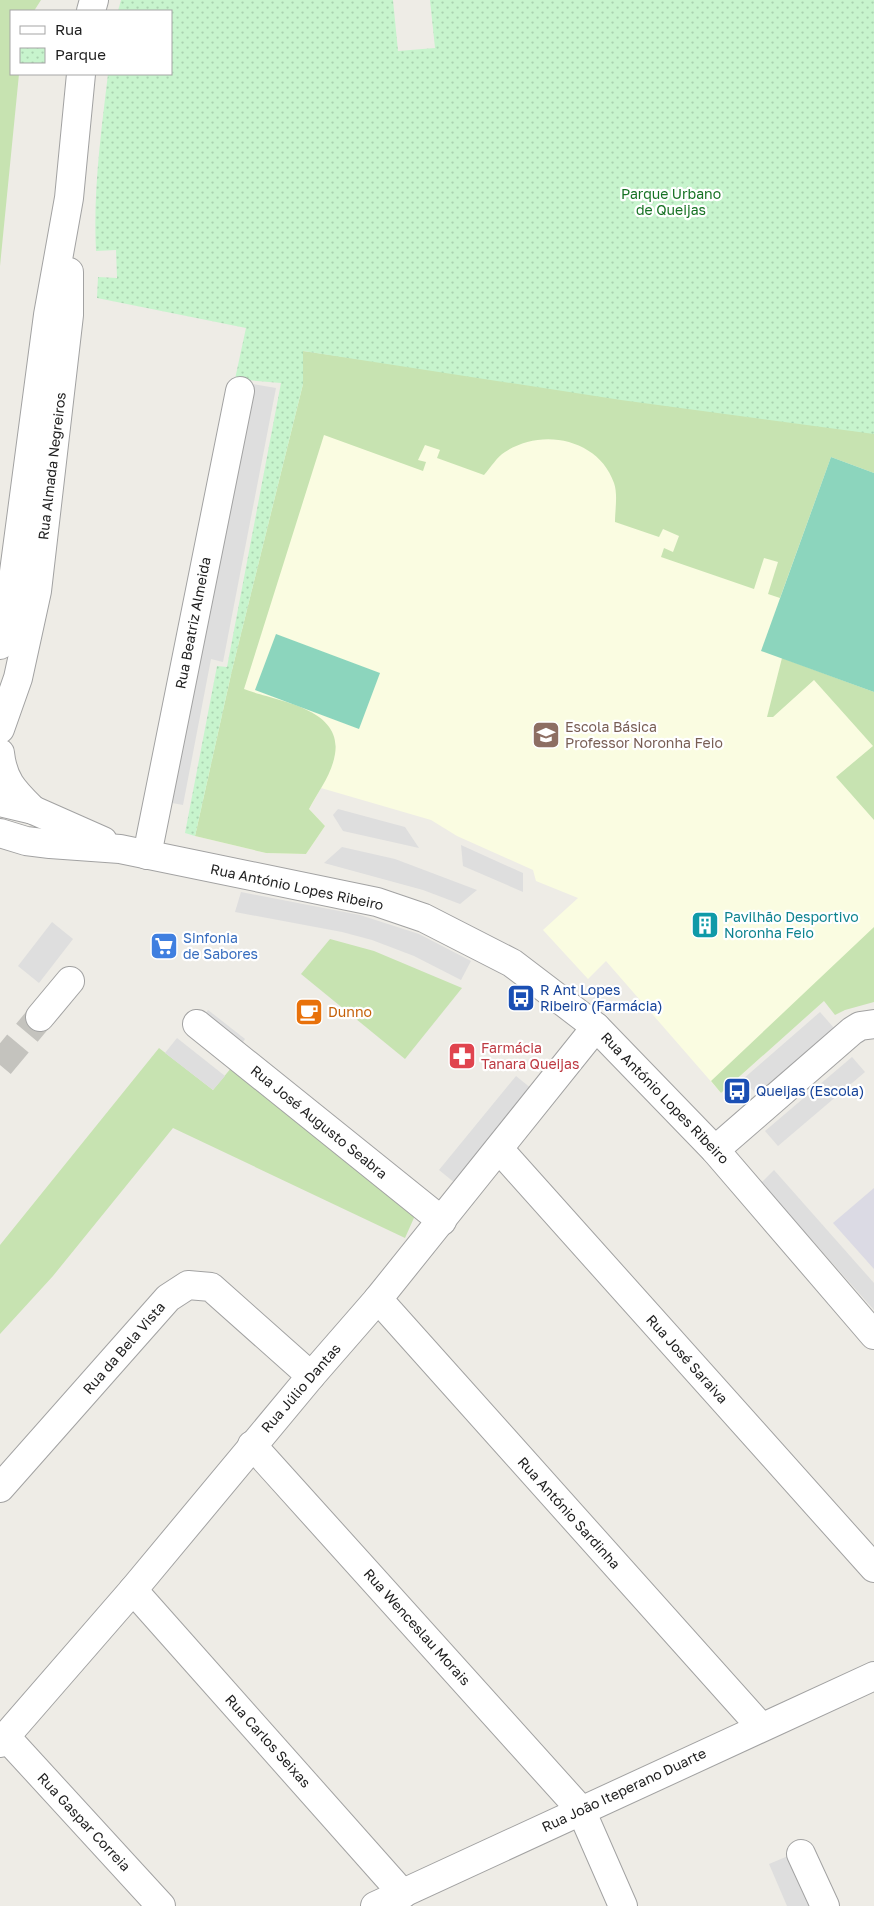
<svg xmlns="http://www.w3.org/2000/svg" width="874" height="1906" font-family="'Golos Text',sans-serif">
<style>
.education{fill:#fafce1}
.grass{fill:#c7e3b1}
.park{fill:url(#park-dots)}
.pitch{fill:#8cd5bd}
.parking{fill:#dedede}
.plaza{fill:#dbdae4}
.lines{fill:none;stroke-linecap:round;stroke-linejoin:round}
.minor-tunnel{stroke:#c4c3be;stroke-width:28;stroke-dasharray:28 14;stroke-linecap:butt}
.minor-casing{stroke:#a2a2a2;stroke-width:30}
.minor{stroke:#fff;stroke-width:28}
.labels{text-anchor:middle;stroke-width:4.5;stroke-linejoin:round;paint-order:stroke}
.park-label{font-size:14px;fill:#177224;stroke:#fff}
.street-label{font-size:14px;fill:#1e1e1e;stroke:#fff}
.education-label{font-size:14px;fill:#785e54;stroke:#fff;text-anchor:start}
.culture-label{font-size:14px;fill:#0d838f;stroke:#fff;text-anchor:start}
.shop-label{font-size:14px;fill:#366cbe;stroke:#fff;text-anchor:start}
.transit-label{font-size:14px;fill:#164399;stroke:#fff;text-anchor:start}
.food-label{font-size:14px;fill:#c56008;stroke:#fff;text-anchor:start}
.health-label{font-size:14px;fill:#be3a42;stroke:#fff;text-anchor:start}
</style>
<defs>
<pattern id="park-dots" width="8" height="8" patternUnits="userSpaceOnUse" patternTransform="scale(1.25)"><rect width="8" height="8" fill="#c7f4cd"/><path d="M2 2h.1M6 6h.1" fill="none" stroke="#aad1b0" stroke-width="1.8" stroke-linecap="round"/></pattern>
</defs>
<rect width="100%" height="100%" fill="#eeece6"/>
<polygon class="education" points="303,384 874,433 874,956 721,1093 606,961 588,979 543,930 578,898 536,881 533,870 457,836 431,820 321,788 309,809 325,826 306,854 266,853 195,836 232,670"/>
<g class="grass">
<polygon points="0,0 41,0 34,11 11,11 11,74 19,74 0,266"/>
<path d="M303,351L874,433V473L831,457L780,598L768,594L778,562L764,558L754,589L661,557L664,548L673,552L679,536L663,529L659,537L615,522C615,510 618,494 614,483C599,439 542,427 505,452C497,457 491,467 484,475L437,458L440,450L425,445L418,460L426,462L423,471L324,435L244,689C274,701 343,707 335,754C332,774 318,792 309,809L325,826L306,854L266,853L195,836L232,670L303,384Z"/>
<polygon points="782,658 874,692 874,820 836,777 873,746 814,680 773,717 767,717"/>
<polygon points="874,927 874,1002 845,1010 835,1015 824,1001 721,1093 711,1081"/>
<polygon points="330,939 374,951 462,988 405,1059 301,974"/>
<polygon points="159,1048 213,1090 236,1062 417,1211 405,1238 173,1128 53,1276 0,1334 0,1245"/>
</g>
<path class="park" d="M121,0H393L398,51L435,48L430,0H874V434L621,400L303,351V384L232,670L195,836L185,833L217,666L227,667L281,383L235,379L246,328L97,298L98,277L117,278L116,250L96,251C93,192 101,133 108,74H171V11H118Z"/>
<g class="pitch">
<polygon points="831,457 874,473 874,692 761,651"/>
<polygon points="276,634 380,673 359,729 255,690"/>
</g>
<g class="parking">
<polygon points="253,384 276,388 223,662 211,659 183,805 172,803"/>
<polygon points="338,809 405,827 419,848 343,831 333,815"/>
<polygon points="461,845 523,873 523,892 463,866"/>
<polygon points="342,847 395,859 477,890 460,904 423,890 324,863"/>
<polygon points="241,892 360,915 419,934 471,961 461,980 414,956 372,940 342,932 235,912"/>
<polygon points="52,922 73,939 39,983 18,966"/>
<polygon points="208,1010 245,1039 237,1051 200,1021"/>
<polygon points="820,1012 834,1028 757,1095 743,1079"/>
<polygon points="177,1038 225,1076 213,1090 165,1053"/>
<polygon points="852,1057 865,1072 778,1146 765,1131"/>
<polygon points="516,1076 532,1089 455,1183 439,1170"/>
<polygon points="774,1170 874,1283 874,1310 761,1183"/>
<polygon points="788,1856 810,1906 787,1906 769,1864"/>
</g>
<polygon class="plaza" points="874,1188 874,1269 833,1223"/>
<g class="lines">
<polyline class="minor-tunnel" points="0,1065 40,1017"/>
<g class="minor-casing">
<g id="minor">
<polyline points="91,11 94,0"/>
<polyline points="0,645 12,587 48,315 69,198 81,74"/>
<polyline points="0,729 18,678 37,591 69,315 69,272"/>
<path d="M0,753C3,781 14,791 33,810"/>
<polyline points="0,802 33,810 103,841"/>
<polyline points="0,833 26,841 50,844 120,849 377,902 424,918 512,963 596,1027 715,1150 874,1335"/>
<polyline points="147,855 240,391"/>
<polyline points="40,1017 70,981"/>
<polyline points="197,1024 442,1221"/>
<polyline points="499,1149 874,1568"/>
<polyline points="715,1150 852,1031 860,1026 874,1024"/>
<polyline points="378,1299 761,1727"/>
<polyline points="252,1445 581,1810 623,1906"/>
<polyline points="0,1488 168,1298 188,1285 211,1287 311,1376"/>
<polyline points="133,1590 403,1894"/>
<polyline points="6,1737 161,1906"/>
<polyline points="0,1743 133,1590 311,1376 378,1299 596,1027"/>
<polyline points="801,1854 825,1906"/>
<polyline points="375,1906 874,1676"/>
</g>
</g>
<use href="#minor" class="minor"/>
</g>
<defs>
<g id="school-square" transform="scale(1.4375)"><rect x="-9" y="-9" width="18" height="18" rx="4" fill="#8d6e63" stroke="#fff"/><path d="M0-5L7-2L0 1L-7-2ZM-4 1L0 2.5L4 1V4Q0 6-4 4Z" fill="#fff"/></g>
<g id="building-square" transform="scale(1.4375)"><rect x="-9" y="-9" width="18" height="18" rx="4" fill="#0f9aa8" stroke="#fff"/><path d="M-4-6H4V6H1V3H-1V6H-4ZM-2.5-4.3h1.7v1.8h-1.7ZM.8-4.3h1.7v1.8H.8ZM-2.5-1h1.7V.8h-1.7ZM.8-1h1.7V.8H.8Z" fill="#fff"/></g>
<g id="supermarket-square" transform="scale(1.4375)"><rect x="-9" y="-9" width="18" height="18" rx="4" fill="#3f7fe0" stroke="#fff"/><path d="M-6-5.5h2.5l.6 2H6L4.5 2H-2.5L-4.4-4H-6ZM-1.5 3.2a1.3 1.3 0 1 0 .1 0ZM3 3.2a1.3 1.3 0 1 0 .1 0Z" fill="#fff"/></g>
<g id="bus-square" transform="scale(1.4375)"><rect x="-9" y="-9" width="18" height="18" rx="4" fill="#1a4fb4" stroke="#fff"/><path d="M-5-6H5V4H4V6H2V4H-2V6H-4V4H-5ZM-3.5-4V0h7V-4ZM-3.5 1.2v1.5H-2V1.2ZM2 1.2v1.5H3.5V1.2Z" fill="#fff"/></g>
<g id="cafe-square" transform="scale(1.4375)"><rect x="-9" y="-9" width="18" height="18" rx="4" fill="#e8710a" stroke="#fff"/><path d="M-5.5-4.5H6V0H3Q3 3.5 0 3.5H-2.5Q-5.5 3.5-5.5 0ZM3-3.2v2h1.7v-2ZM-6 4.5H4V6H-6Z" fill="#fff"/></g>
<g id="pharmacy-square" transform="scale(1.4375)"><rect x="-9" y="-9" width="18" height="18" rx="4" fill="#e0444e" stroke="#fff"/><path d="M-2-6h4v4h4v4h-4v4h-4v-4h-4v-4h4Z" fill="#fff"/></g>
</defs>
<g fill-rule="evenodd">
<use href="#school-square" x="546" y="735"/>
<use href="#building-square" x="705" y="925"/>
<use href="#supermarket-square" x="164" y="946"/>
<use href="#bus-square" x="521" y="998"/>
<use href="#cafe-square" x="309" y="1012"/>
<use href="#pharmacy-square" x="462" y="1056"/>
<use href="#bus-square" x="737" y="1091"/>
</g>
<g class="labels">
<g class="park-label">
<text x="671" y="199">Parque Urbano<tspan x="671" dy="16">de Queijas</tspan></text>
</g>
<g class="street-label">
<text transform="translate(52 466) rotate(-83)" y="5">Rua Almada Negreiros</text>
<text transform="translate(193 623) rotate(-79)" y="5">Rua Beatriz Almeida</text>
<text transform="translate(297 887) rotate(12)" y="5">Rua António Lopes Ribeiro</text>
<text transform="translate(665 1098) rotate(46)" y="5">Rua António Lopes Ribeiro</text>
<text transform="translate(319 1122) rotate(39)" y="5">Rua José Augusto Seabra</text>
<text transform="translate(124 1348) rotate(-49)" y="5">Rua da Bela Vista</text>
<text transform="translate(687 1359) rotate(48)" y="5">Rua José Saraiva</text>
<text transform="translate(301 1388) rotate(-49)" y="5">Rua Júlio Dantas</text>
<text transform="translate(569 1513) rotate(48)" y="5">Rua António Sardinha</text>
<text transform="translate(417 1627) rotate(48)" y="5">Rua Wenceslau Morais</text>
<text transform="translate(268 1741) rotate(48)" y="5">Rua Carlos Seixas</text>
<text transform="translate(624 1790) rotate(-25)" y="5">Rua João Iteperano Duarte</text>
<text transform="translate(84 1822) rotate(47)" y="5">Rua Gaspar Correia</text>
</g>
<g class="education-label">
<text x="565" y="732">Escola Básica<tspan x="565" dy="16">Professor Noronha Feio</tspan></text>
</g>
<g class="culture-label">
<text x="724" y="922">Pavilhão Desportivo<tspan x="724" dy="16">Noronha Feio</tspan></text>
</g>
<g class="shop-label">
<text x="183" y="943">Sinfonia<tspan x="183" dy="16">de Sabores</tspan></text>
</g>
<g class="transit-label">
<text x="540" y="995">R Ant Lopes<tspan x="540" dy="16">Ribeiro (Farmácia)</tspan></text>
<text x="756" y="1096">Queijas (Escola)</text>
</g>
<g class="food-label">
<text x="328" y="1017">Dunno</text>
</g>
<g class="health-label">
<text x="481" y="1053">Farmácia<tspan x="481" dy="16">Tanara Queijas</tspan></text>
</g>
</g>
<rect x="10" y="10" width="162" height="65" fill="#ffffff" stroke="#a5a5a5"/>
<rect x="20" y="26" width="25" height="8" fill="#ffffff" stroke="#a5a5a5"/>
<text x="55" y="35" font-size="15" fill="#1e1e1e">Rua</text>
<rect x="20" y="48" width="25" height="15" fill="url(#park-dots)" stroke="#a5a5a5"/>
<text x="55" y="60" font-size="15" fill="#1e1e1e">Parque</text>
</svg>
